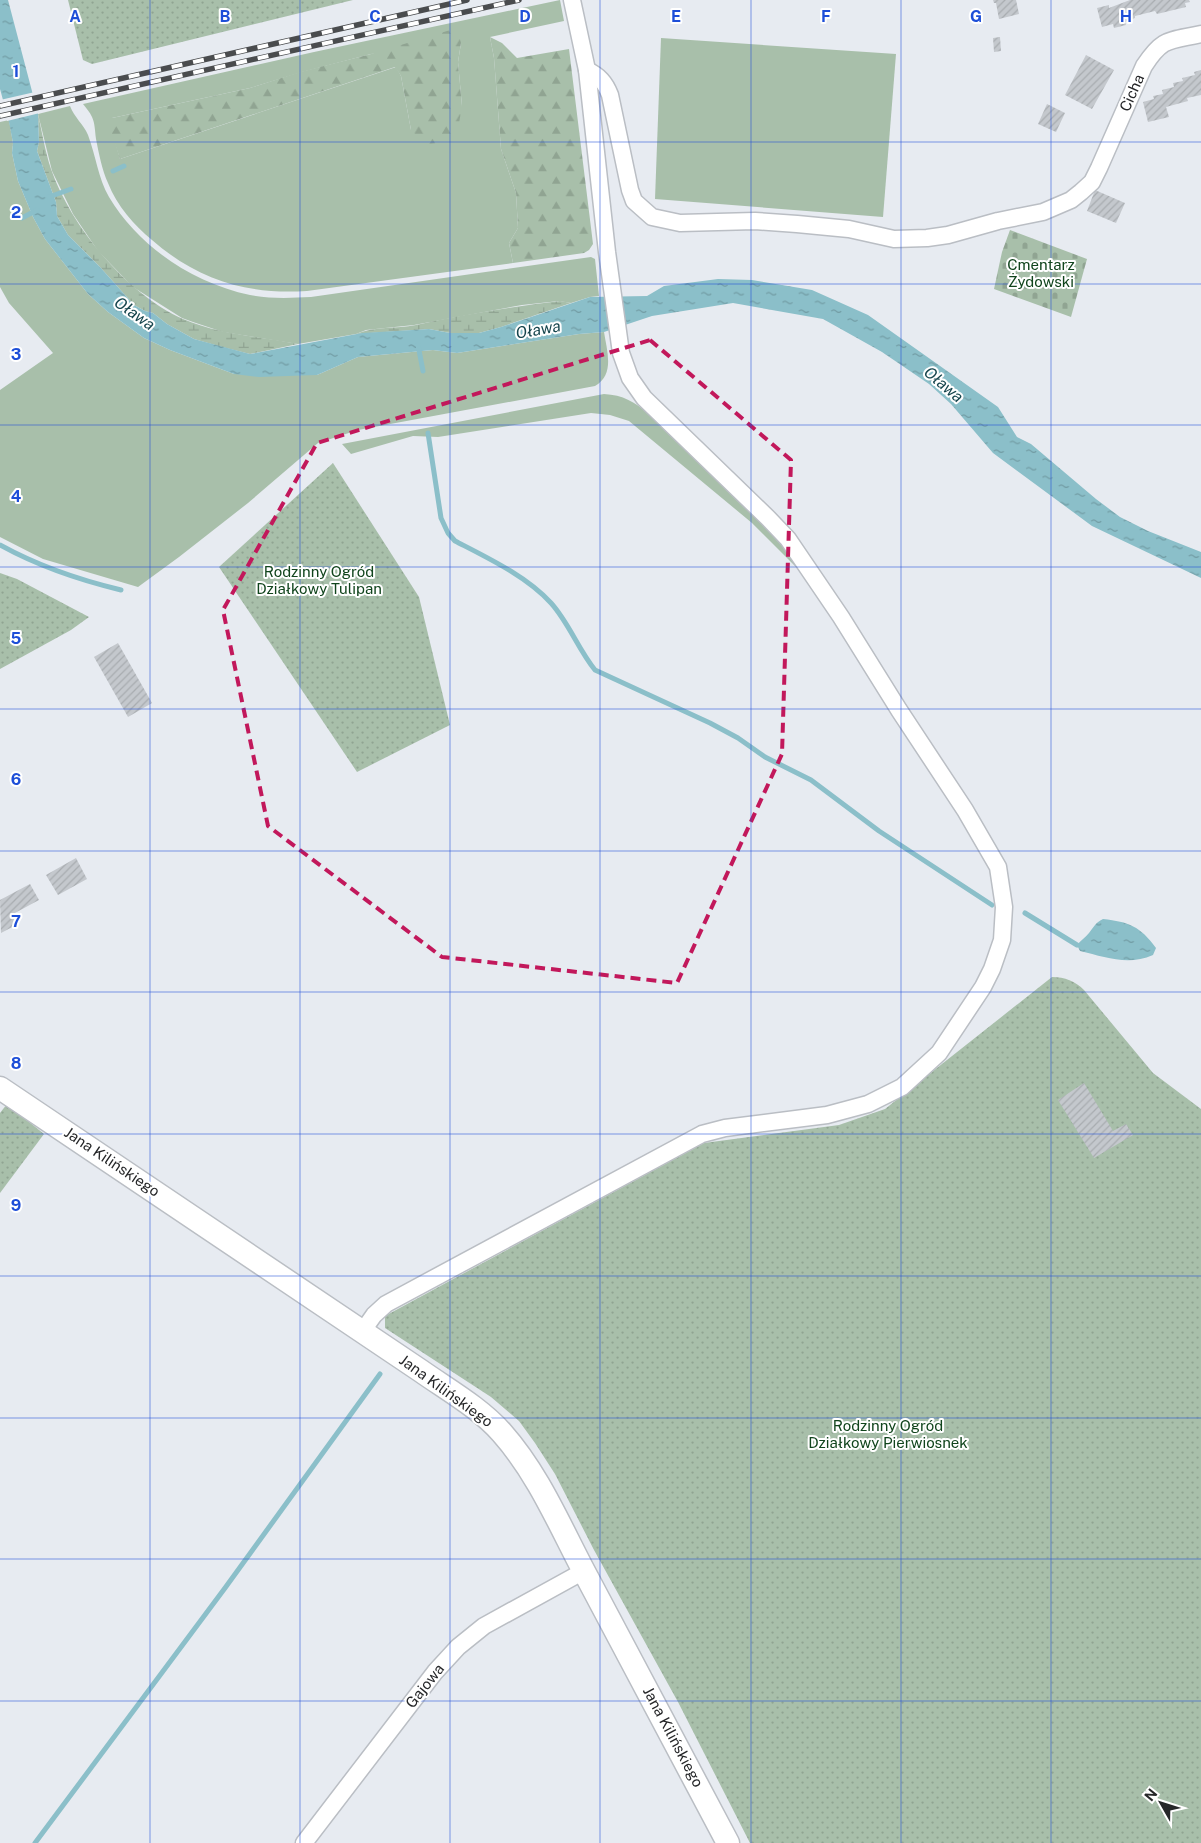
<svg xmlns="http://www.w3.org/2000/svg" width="1201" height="1843" font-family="'Public Sans',sans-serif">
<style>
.grass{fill:#a8bfaa;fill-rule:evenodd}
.forest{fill:url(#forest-firs)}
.wetland{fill:url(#wetland-marsh)}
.cemetery{fill:url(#cemetery-stones)}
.park{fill:url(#park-dots)}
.water{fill:url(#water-ripples)}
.pier{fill:#e7ebf1}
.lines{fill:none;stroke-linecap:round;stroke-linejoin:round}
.stream{stroke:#8bbfc9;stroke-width:5}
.building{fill:url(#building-hatch)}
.street-casing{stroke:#babec4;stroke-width:19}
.secondary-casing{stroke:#babec4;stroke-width:25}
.street{stroke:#fff;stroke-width:16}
.secondary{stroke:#fff;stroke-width:22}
.rail-casing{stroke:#4a4c4e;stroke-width:5.5}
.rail{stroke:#fff;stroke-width:4;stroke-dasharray:11;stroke-linecap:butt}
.marked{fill:none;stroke:#c2185b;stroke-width:4;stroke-dasharray:10 6;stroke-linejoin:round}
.grid{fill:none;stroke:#1d4ed8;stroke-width:1;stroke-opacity:0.55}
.labels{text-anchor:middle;stroke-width:4;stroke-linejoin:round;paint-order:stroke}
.street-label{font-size:15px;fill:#262729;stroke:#fff}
.park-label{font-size:15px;fill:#10441c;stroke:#fff}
.water-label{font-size:16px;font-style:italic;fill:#16454d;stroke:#fff}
.grid-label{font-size:16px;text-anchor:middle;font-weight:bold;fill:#1d4ed8;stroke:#fff;stroke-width:4;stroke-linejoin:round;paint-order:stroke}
</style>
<defs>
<pattern id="forest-firs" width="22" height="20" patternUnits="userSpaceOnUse" patternTransform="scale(1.25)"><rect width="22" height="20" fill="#a8bfaa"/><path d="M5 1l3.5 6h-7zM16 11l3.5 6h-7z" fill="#90a492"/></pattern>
<pattern id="wetland-marsh" width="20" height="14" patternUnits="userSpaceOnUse" patternTransform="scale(1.25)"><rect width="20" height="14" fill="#a8bfaa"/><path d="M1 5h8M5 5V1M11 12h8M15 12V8" fill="none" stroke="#90a492"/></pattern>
<pattern id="cemetery-stones" width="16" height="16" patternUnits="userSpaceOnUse" patternTransform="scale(1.25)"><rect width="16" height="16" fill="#a8bfaa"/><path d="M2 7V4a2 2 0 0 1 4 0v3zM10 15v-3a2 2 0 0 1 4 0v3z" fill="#90a492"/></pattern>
<pattern id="park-dots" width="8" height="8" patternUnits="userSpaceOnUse" patternTransform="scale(1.25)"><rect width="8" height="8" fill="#a8bfaa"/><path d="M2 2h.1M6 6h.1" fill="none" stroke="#90a492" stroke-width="1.8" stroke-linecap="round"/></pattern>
<pattern id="water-ripples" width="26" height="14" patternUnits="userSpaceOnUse" patternTransform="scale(1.25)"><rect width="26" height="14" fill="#8bbfc9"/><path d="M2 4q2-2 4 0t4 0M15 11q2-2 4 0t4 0" fill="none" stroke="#719ba3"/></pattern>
<pattern id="building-hatch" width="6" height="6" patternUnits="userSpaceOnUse" patternTransform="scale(1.25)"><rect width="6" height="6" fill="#c4c8cd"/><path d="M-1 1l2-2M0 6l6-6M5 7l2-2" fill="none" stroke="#a8acb0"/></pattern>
</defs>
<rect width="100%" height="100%" fill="#e7ebf1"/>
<g class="grass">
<path d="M560,0L564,21L490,37L494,58L501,149L516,193L518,228L509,243L513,263L307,291C247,295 198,280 152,240C134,225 117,206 108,183C102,170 99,154 96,139C95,132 95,123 92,117C90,112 86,108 83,104L314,52ZM461,43L458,62L462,106L411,130L401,76L396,67L120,159L114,138L112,118L250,88L302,72L371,54Z"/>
<polygon points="661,38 896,54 883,217 655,199"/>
<path d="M70,106C74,117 84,125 88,135C96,156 98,178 109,197C139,247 193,283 250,295C270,299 291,298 311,297L591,257L595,259L599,296L590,297L571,303L559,301L522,305L414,325L366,330L356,334L298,344L223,332L193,322L182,318L133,287L98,251L73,214L52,171L38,114Z"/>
<path d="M9,120L13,143L12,153L18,181L33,217L45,239L88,294L108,312L144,338L170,350L234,374L317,375L358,357L433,350L457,353L579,334L604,332C607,351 615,375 595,386L358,430L318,443L248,503L179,557L138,587L43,559L0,537V390L53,353L9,303L0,287V122Z"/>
<path d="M604,394C623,395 635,402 649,414L766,527L781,544L799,570L752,523L629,421L610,415L591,413L438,437L413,436L351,454L342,444Z"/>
</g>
<g class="forest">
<polygon points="457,28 461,43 458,62 462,106 458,129 438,143 425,144 411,130 401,76 395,67 120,159 108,123 112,118 250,88 300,72 371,54"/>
<polygon points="490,37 502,43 517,58 569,49 593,244 589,250 584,253 513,263 509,243 518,228 516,193 501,149 494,58"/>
</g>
<g class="wetland">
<path d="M38,114C42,132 45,151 51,169C71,227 127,294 183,319C220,335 259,336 298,344L250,354L222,347L194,339L167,324L153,313L145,311L134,305L100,267L68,235L57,216L56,202L37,151L39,142Z"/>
<path d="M560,301L571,303L501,327L479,333H450L429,329L356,334C375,326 396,329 416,325C463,314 511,307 560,301Z"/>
</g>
<polygon class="cemetery" points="1010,230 1087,259 1071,317 994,289 1002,252"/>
<g class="park">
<polygon points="68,0 353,0 92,64 83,60"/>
<polygon points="333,463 419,597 450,725 357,772 219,567"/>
<polygon points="0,573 17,579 89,617 71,630 0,669"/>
<path d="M1052,977C1065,977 1075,981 1084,990L1153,1073L1201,1109V1843H750L678,1702L594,1550L555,1474L535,1443L519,1421L491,1397L385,1328V1316L704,1143L839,1125L885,1109Z"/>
<polygon points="7,1104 44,1134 0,1193 0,1113"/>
</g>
<g class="water">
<polygon points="0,0 8,0 38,114 39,142 37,151 56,202 57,216 68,235 100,267 134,305 145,311 153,313 167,324 194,339 250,354 362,333 429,329 450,333 479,333 501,327 590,297 647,296 664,286 718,279 752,280 812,290 868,315 998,407 1017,437 1031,444 1096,499 1120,517 1148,531 1201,552 1201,578 1092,526 993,453 951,404 929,384 882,352 823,319 733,303 652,316 604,332 579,334 457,353 433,350 358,357 317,375 259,377 234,374 170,350 144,338 108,312 88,294 45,239 33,217 18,181 12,153 13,143 9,122 0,89"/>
<path d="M1103,919C1129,922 1140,926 1156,948L1153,955C1128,966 1105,957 1080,951L1077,945C1081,940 1085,938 1089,933C1094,927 1095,923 1103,919Z"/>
</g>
<polygon class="pier" points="35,92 40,113 7,121 0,100"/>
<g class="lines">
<g class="stream">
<polyline points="113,171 124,166"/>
<polyline points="49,197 71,189"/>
<polyline points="22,218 37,210"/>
<polyline points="418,345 423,371"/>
<path d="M428,433L441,518L448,533L455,541C488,558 526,576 551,603C569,623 578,649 595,670L710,723L738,738L765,757L811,780L879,831L992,905"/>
<path d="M0,545C38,566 79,580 121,590"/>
<polyline points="1025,913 1077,945"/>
<polyline points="35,1843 225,1588 380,1374"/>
</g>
</g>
<g class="building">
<polygon points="993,0 1016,0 1019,14 999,19 996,3 994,3"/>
<polygon points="1130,0 1189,0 1190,2 1185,3 1186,7 1157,14 1155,11 1135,16 1135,18 1125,22 1126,25 1114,28 1113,24 1102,27 1097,8 1109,5 1109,8"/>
<polygon points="1000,37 1001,51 994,52 993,38"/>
<polygon points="1086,55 1114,70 1092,109 1065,95"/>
<polygon points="1201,70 1201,95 1187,98 1188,101 1166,107 1169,117 1148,122 1143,102 1154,99 1153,96 1163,94 1162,90 1174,87 1173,83 1183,81 1182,78 1195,75 1194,72"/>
<polygon points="1047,104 1065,113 1056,132 1038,124"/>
<polygon points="1095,190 1125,203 1116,223 1087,211"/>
<polygon points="118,643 152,703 128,717 94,657"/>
<polygon points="76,858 87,879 58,895 46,875"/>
<polygon points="30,884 39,900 13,914 18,924 1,933 0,900"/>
<polygon points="1084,1083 1113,1131 1126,1124 1133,1135 1094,1158 1058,1100"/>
</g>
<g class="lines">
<g class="street-casing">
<g id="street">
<path d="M587,70C599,76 605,82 610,95L630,190L634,201L652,217L680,223L755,221L797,224L849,229L894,239L927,238L948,235L998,221L1043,212L1071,200L1081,192L1092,182L1099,168L1144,66C1163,37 1169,41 1201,34"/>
<polyline points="362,1332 374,1315 386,1304 702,1134 725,1128 827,1115 868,1104 902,1087 939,1053 983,987 992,969 1002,940 1004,907 998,867 965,810 899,710 841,617 788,539 768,518 644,398 630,378 621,353 607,252 587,70 572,0"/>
<polyline points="304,1843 435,1672 458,1647 484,1626 584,1571"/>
</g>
</g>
<g class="secondary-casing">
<path id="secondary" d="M0,1088L421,1371C448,1390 480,1408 502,1433C540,1476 561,1529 588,1579C635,1667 682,1755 728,1843"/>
</g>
<use href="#street" class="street"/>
<use href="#secondary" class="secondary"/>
<g class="rail-casing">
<g id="rail">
<polyline points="0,106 467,0"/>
<polyline points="0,116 519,0"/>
</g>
</g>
<use href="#rail" class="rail"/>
</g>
<path class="marked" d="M650,340L791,460L782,754L677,983L442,957L268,826L223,610L317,443Z"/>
<path class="grid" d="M150,0V1843M300,0V1843M450,0V1843M600,0V1843M751,0V1843M901,0V1843M1051,0V1843M0,142H1201M0,284H1201M0,425H1201M0,567H1201M0,709H1201M0,851H1201M0,992H1201M0,1134H1201M0,1276H1201M0,1418H1201M0,1559H1201M0,1701H1201"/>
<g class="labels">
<g class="street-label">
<text transform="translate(1132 93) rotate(-66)" y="5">Cicha</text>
<text transform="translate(112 1162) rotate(34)" y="5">Jana Kilińskiego</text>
<text transform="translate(446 1391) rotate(36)" y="5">Jana Kilińskiego</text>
<text transform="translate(425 1686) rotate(-51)" y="5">Gajowa</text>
<text transform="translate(673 1737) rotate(62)" y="5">Jana Kilińskiego</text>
</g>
<g class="park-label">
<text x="1041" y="270">Cmentarz<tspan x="1041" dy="17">Żydowski</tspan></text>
<text x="319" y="577">Rodzinny Ogród<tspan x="319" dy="17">Działkowy Tulipan</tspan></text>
<text x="888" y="1431">Rodzinny Ogród<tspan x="888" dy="17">Działkowy Pierwiosnek</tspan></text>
</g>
<g class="water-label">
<text transform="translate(135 313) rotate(35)" y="6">Oława</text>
<text transform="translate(538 329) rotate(-10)" y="6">Oława</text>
<text transform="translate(944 384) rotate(40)" y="6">Oława</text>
</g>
</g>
<g class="grid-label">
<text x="75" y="22">A</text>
<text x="225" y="22">B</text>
<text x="375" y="22">C</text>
<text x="525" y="22">D</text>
<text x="676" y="22">E</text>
<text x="826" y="22">F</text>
<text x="976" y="22">G</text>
<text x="1126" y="22">H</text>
<text x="16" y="77">1</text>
<text x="16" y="218">2</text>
<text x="16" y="360">3</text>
<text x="16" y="502">4</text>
<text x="16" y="644">5</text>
<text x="16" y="785">6</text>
<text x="16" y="927">7</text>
<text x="16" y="1069">8</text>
<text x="16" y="1211">9</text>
</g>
<g transform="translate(1161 1803) rotate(309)" stroke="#ffffff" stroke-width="4" paint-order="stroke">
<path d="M0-4L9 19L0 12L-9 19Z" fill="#262729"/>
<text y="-8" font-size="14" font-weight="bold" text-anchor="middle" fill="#262729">N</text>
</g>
</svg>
